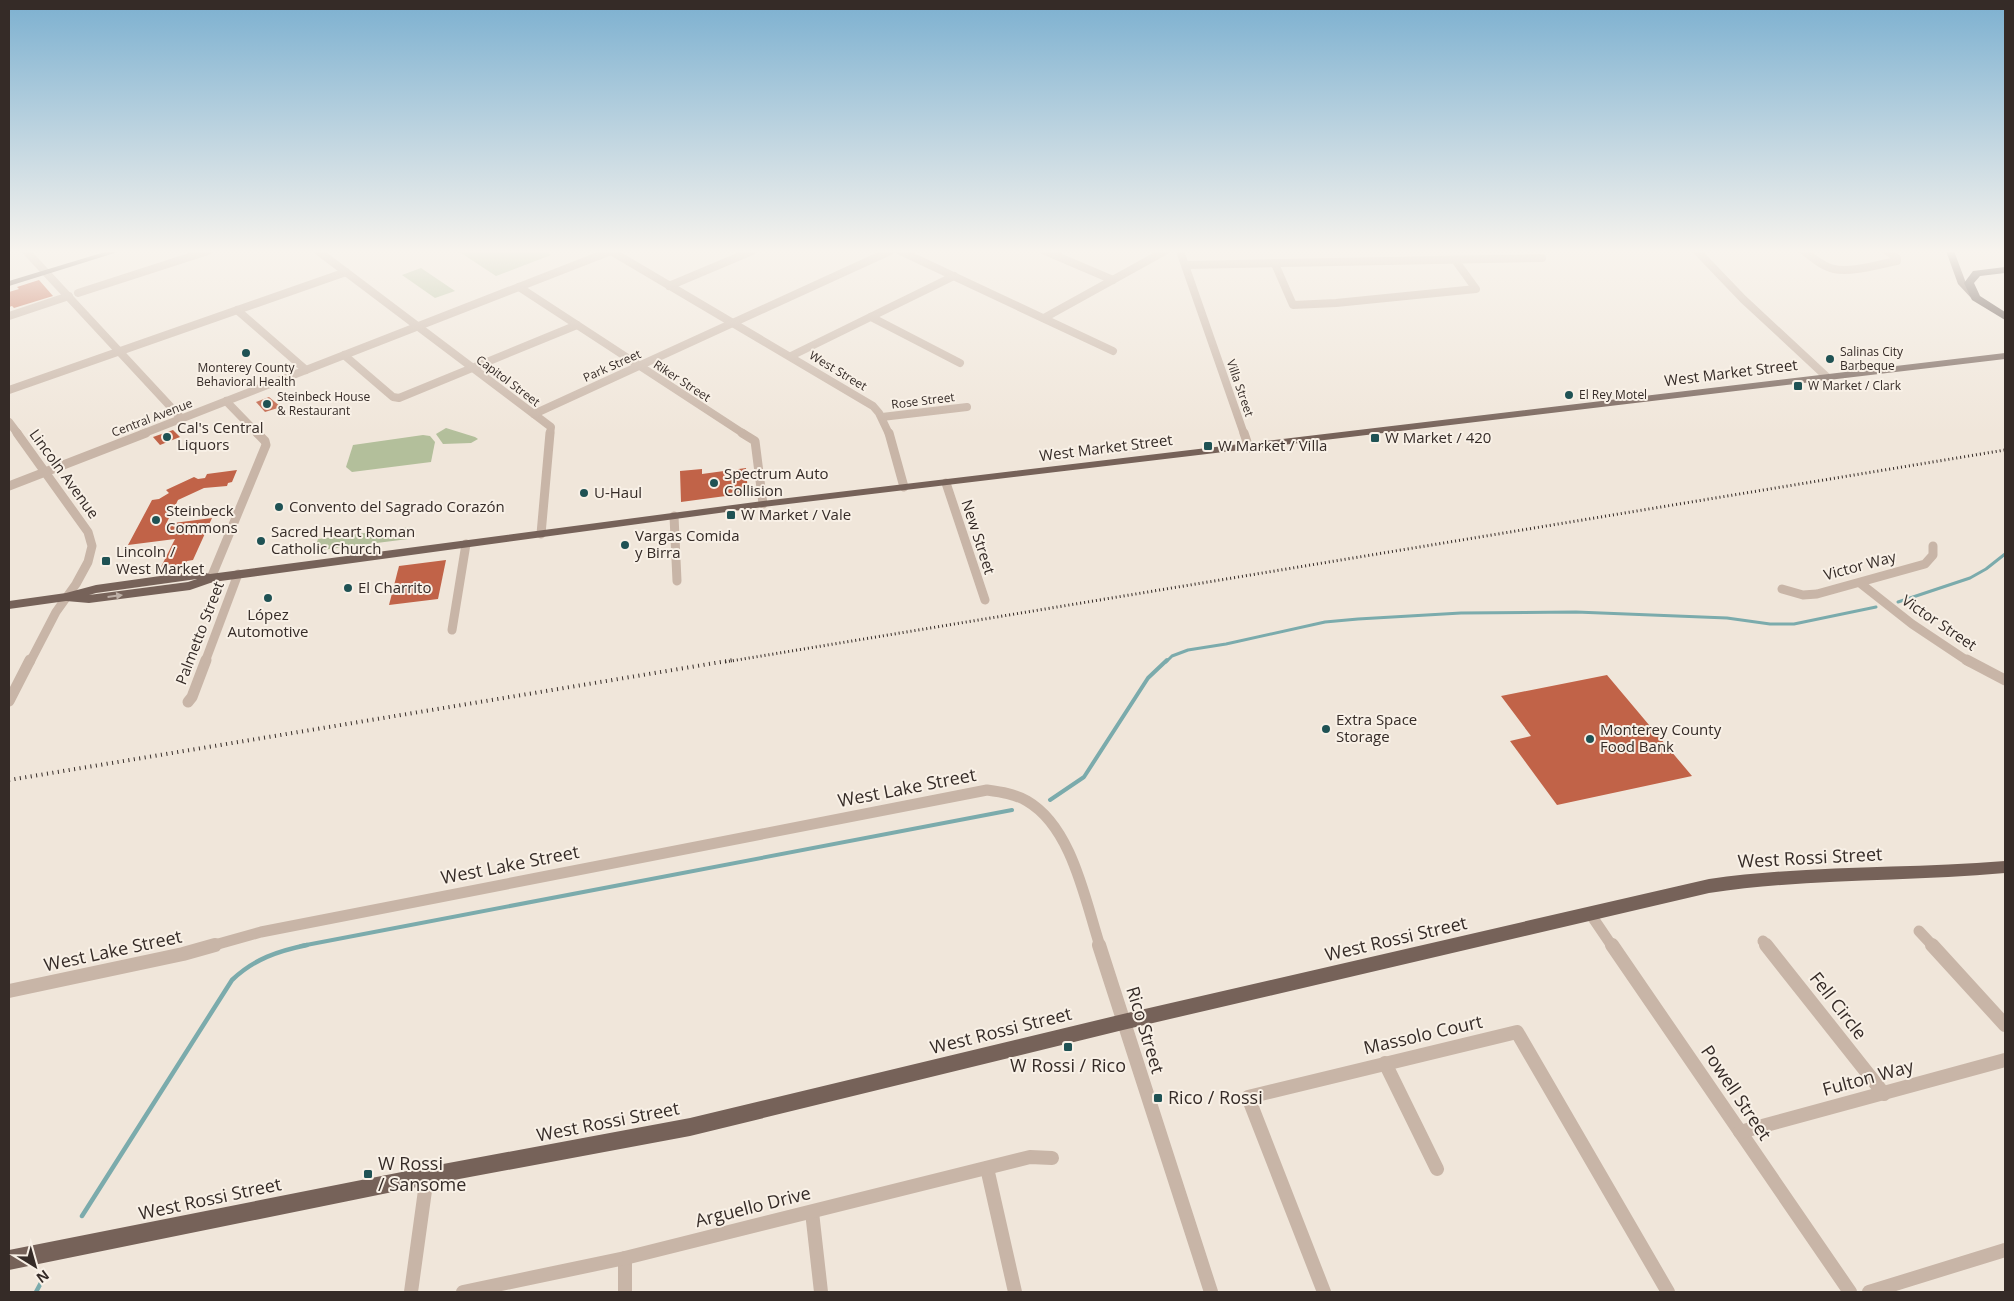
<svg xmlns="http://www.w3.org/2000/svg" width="2014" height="1301" font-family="'Open Sans',sans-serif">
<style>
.green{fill:#b3bf9b}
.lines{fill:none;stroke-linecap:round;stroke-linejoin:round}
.stream-far2{stroke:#7babac;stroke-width:3}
.stream-far1{stroke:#7babac;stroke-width:4}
.stream{stroke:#7babac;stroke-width:4.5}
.building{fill:#c16348}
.minor-far3{stroke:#c8b5a7;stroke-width:8}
.minor-far2{stroke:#c8b5a7;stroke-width:9}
.minor-far1{stroke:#c8b5a7;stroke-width:11}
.minor{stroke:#c8b5a7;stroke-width:14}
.major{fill:#766259;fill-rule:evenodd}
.highway{fill:#55453f;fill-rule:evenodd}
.rail-far1{stroke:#352b27;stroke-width:3;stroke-dasharray:1 3;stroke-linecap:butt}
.rail{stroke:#352b27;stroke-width:4;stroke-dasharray:1 4.5;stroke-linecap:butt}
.oneway{fill:#beb0a7}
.poi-dot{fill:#1f5254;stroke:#f8f0e6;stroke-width:2}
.labels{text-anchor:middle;stroke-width:4;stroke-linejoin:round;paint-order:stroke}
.far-poi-label{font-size:12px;fill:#352b27;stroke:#f8f0e6;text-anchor:start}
.far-street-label{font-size:12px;fill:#352b27;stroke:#f8f0e6}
.street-label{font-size:15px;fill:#352b27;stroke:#f8f0e6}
.poi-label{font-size:15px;fill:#352b27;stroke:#f8f0e6;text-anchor:start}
.near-street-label{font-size:18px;fill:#352b27;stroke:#f8f0e6}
.near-poi-label{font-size:18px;fill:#352b27;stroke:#f8f0e6;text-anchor:start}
</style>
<rect width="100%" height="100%" fill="#f0e6da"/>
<g class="green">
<polygon points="458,251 545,251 551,255 496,276"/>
<polygon points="421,268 455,291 435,298 402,275"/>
<polygon points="446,428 475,437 478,439 471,443 443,444 436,434"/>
<polygon points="423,435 430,436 435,442 431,462 352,472 346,467 353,445"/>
<polygon points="411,527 408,539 314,551 318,539"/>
</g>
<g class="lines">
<g class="stream-far2">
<polyline points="1898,602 1970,578 1986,569 2005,554"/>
<polyline points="1166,662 1172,656 1188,650 1226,644 1325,622 1358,619 1461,613 1576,612 1727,618 1770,624 1794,624 1876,607"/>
</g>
<g class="stream-far1">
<polyline points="1050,800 1084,777 1148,678 1167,660"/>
<polyline points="301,946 1012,810"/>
</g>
<g class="stream">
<path d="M82,1216L232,980C254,959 278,951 307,945"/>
<polyline points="36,1292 43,1279"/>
</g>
</g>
<g class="building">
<polygon points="39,280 53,296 14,308 12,306 9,307 9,292 19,289 17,287"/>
<polygon points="269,397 281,407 265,412 256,402"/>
<polygon points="173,430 180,437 160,445 153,437"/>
<polygon points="746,468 748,493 681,502 680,471 702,469 702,474"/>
<polygon points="237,470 232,482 228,483 227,486 204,488 178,500 166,524 212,518 193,560 187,561 186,564 161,567 175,539 128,545 152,500 159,499 169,493 166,490 194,477 198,479 205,478 207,474"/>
<polygon points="446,560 438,599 389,605 399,566"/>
<polygon points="1607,675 1692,776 1557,805 1510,741 1531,736 1501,696"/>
</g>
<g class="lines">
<g class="minor-far3">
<polyline points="26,251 181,418"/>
<polyline points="318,251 551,427 550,434"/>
<polyline points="611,251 873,406 879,413 889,434"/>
<polyline points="900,251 1113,351"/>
<polyline points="1045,251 1113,280"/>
<polyline points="1180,251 1244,434"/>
<polyline points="1697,251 1743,299 1828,378"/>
<path d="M1804,251C1813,258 1823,267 1834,269C1851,273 1880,264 1897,261V258L1887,251"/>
<polyline points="1275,264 1293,305 1336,303 1476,289 1455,260"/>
<polyline points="1186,265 1542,258"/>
<polyline points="669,286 752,251"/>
<polyline points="519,287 744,434"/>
<polyline points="78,293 208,251"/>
<polyline points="237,310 306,370"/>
<polyline points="9,316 69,296"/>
<polyline points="871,317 960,363"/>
<polyline points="1044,318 1165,251"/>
<polyline points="344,355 393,397 399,398 577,325"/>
<polyline points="791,356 954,276"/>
<polyline points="9,390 346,272"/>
<polyline points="226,401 258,434"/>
<polyline points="534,414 890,251"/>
<polyline points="882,417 967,407"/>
<polyline points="9,422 18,434"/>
<polyline points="142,434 611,251"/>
</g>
<g class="minor-far2">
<polyline points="17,433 88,532 92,546 88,562 76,584 56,612 30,662"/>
<polyline points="742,433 755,441 763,504"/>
<polyline points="889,433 904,487"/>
<polyline points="1244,433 1249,448"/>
<polyline points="946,483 985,600"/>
<polyline points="9,486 146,433"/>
<polyline points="674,516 677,581"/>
<polyline points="541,534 550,433"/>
<polyline points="211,578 266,445 265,441 257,433"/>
<polyline points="1860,583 1912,624 1969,662"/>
<polyline points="1782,589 1803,595 1817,594 1925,564 1933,555 1933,546"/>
<polyline points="452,630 466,544"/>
<polyline points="205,662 238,574"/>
</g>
<g class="minor-far1">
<polyline points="1967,660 2005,680"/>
<polyline points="9,701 30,660"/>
<polyline points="188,702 192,697 206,660"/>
<polyline points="1591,915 1612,946"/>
<polyline points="1919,931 1933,946"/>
<polyline points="1763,941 1767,946"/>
<path d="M211,946L261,932L987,790C1001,792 1015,794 1027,801C1072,827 1085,900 1100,946"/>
</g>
<g class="minor">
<polyline points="1099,945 1211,1292"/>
<polyline points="1612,945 1850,1292"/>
<polyline points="1766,945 1884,1094"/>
<polyline points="1932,945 2005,1025"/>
<polyline points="9,991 183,954 215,945"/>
<polyline points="1385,1063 1437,1169"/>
<polyline points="1740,1132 2005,1060"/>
<polyline points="987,1168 1015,1292"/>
<polyline points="812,1212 821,1292"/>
<polyline points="625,1258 625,1292"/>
<polyline points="411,1292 427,1176"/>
<polyline points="463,1292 625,1258 1030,1157 1052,1158"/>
<polyline points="1324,1292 1248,1097 1517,1032 1668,1292"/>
<polyline points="1869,1292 2005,1250"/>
</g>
<g class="major">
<polygon points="108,251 121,251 9,286 9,281"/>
<polygon points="1946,251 1954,251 1966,283 1979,296 1979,300 1973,300 1958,284"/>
<path d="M2005,353V359L763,507L213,582L190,590L89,603L66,601L9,609V601L66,593L96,585L196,571L210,574L763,501ZM197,579L188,582L89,595L96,593Z"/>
<path d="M2005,861V873C1906,882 1807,878 1709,893L1123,1030L690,1136L427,1185L9,1270V1250L427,1167L690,1118L1123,1014L1709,879C1807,865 1906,869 2005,861Z"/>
</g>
<polygon class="highway" points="2005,267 2005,273 1980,276 1974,283 1980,296 2005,312 2005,320 1972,300 1964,283 1973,271"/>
<polyline class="rail-far1" points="725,662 2005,450"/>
<polyline class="rail" points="9,780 733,660"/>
</g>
<defs><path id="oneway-solid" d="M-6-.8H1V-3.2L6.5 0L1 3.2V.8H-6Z" transform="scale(1.25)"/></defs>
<use class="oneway" href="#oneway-solid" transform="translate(115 596) rotate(-7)"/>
<linearGradient id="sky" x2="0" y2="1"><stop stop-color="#7cb0d0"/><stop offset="0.58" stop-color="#f8f4ee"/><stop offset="1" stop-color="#f8f4ee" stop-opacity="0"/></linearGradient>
<rect width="2014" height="433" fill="url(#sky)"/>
<g class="poi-dot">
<circle cx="246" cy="353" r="5"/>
<circle cx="1830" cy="359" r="5"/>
<rect x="1793" y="381" width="10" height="10" rx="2.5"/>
<circle cx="1569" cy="395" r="5"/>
<circle cx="267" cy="404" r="5"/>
<circle cx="167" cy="437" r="5"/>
<rect x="1370" y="433" width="10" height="10" rx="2.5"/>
<rect x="1203" y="441" width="10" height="10" rx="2.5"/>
<circle cx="714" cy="483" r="5"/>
<circle cx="584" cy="493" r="5"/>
<circle cx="279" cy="507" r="5"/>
<rect x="726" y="510" width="10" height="10" rx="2.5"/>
<circle cx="156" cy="520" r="5"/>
<circle cx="261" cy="541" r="5"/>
<circle cx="625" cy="545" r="5"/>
<rect x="101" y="556" width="10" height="10" rx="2.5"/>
<circle cx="348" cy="588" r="5"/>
<circle cx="268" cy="598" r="5"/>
<circle cx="1326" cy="729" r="5"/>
<circle cx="1590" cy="739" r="5"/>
<rect x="1063" y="1042" width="10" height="10" rx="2.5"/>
<rect x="1153" y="1093" width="10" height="10" rx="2.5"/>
<rect x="363" y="1169" width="10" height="10" rx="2.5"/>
</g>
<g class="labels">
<g class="far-poi-label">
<text x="1840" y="356">Salinas City<tspan x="1840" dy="14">Barbeque</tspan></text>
<text x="246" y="372" text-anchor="middle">Monterey County<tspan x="246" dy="14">Behavioral Health</tspan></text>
<text x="1808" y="390">W Market / Clark</text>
<text x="1579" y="399">El Rey Motel</text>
<text x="277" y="401">Steinbeck House<tspan x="277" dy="14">&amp; Restaurant</tspan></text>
</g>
<g class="far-street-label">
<text transform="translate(612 366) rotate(-24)" y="4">Park Street</text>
<text transform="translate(838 371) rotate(31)" y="4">West Street</text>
<text transform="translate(508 381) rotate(37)" y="4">Capitol Street</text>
<text transform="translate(682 381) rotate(33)" y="4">Riker Street</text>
<text transform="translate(1240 388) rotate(71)" y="4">Villa Street</text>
<text transform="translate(923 401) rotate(-7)" y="4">Rose Street</text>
<text transform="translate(152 418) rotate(-21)" y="4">Central Avenue</text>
</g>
<g class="street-label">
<text transform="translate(1731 373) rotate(-7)" y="5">West Market Street</text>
<text transform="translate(1106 448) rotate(-7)" y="5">West Market Street</text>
<text transform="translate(64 474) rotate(54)" y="5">Lincoln Avenue</text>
<text transform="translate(978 537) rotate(72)" y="5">New Street</text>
<text transform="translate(1860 566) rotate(-15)" y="5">Victor Way</text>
<text transform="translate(1939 623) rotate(34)" y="5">Victor Street</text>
<text transform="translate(200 633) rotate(-69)" y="5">Palmetto Street</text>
</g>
<g class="poi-label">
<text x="177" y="433">Cal's Central<tspan x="177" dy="17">Liquors</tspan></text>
<text x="1385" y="443">W Market / 420</text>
<text x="1218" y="451">W Market / Villa</text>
<text x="724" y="479">Spectrum Auto<tspan x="724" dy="17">Collision</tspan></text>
<text x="594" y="498">U-Haul</text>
<text x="289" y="512">Convento del Sagrado Corazón</text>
<text x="166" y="516">Steinbeck<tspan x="166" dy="17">Commons</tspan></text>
<text x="741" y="520">W Market / Vale</text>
<text x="271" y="537">Sacred Heart Roman<tspan x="271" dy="17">Catholic Church</tspan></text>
<text x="635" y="541">Vargas Comida<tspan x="635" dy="17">y Birra</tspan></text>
<text x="116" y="557">Lincoln /<tspan x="116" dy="17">West Market</tspan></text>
<text x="358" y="593">El Charrito</text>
<text x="268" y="620" text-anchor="middle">López<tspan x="268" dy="17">Automotive</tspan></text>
<text x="1336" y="725">Extra Space<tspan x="1336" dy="17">Storage</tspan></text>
<text x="1600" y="735">Monterey County<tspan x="1600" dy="17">Food Bank</tspan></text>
</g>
<g class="near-street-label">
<text transform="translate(907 788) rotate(-11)" y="6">West Lake Street</text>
<text transform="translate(1810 858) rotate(-3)" y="6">West Rossi Street</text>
<text transform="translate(510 865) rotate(-11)" y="6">West Lake Street</text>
<text transform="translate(1396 939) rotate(-13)" y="6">West Rossi Street</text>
<text transform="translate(113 951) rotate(-12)" y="6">West Lake Street</text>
<text transform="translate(1838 1006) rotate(52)" y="6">Fell Circle</text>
<text transform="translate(1145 1030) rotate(73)" y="6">Rico Street</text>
<text transform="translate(1001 1031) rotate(-14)" y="6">West Rossi Street</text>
<text transform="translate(1423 1035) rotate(-13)" y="6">Massolo Court</text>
<text transform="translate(1868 1078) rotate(-15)" y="6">Fulton Way</text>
<text transform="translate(1736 1093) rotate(56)" y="6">Powell Street</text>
<text transform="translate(608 1122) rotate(-11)" y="6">West Rossi Street</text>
<text transform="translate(210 1199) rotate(-12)" y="6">West Rossi Street</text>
<text transform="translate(753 1207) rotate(-14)" y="6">Arguello Drive</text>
</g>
<g class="near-poi-label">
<text x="1068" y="1072" text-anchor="middle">W Rossi / Rico</text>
<text x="1168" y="1104">Rico / Rossi</text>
<text x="378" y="1170">W Rossi<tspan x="378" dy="21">/ Sansome</tspan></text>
</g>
</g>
<rect width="2014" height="1301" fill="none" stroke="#352b27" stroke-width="20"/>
<g transform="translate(35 1266) rotate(143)" stroke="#f8f0e6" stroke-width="4" paint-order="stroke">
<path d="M0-4L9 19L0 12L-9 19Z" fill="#352b27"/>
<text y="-8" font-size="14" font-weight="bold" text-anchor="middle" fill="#352b27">N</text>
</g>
</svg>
